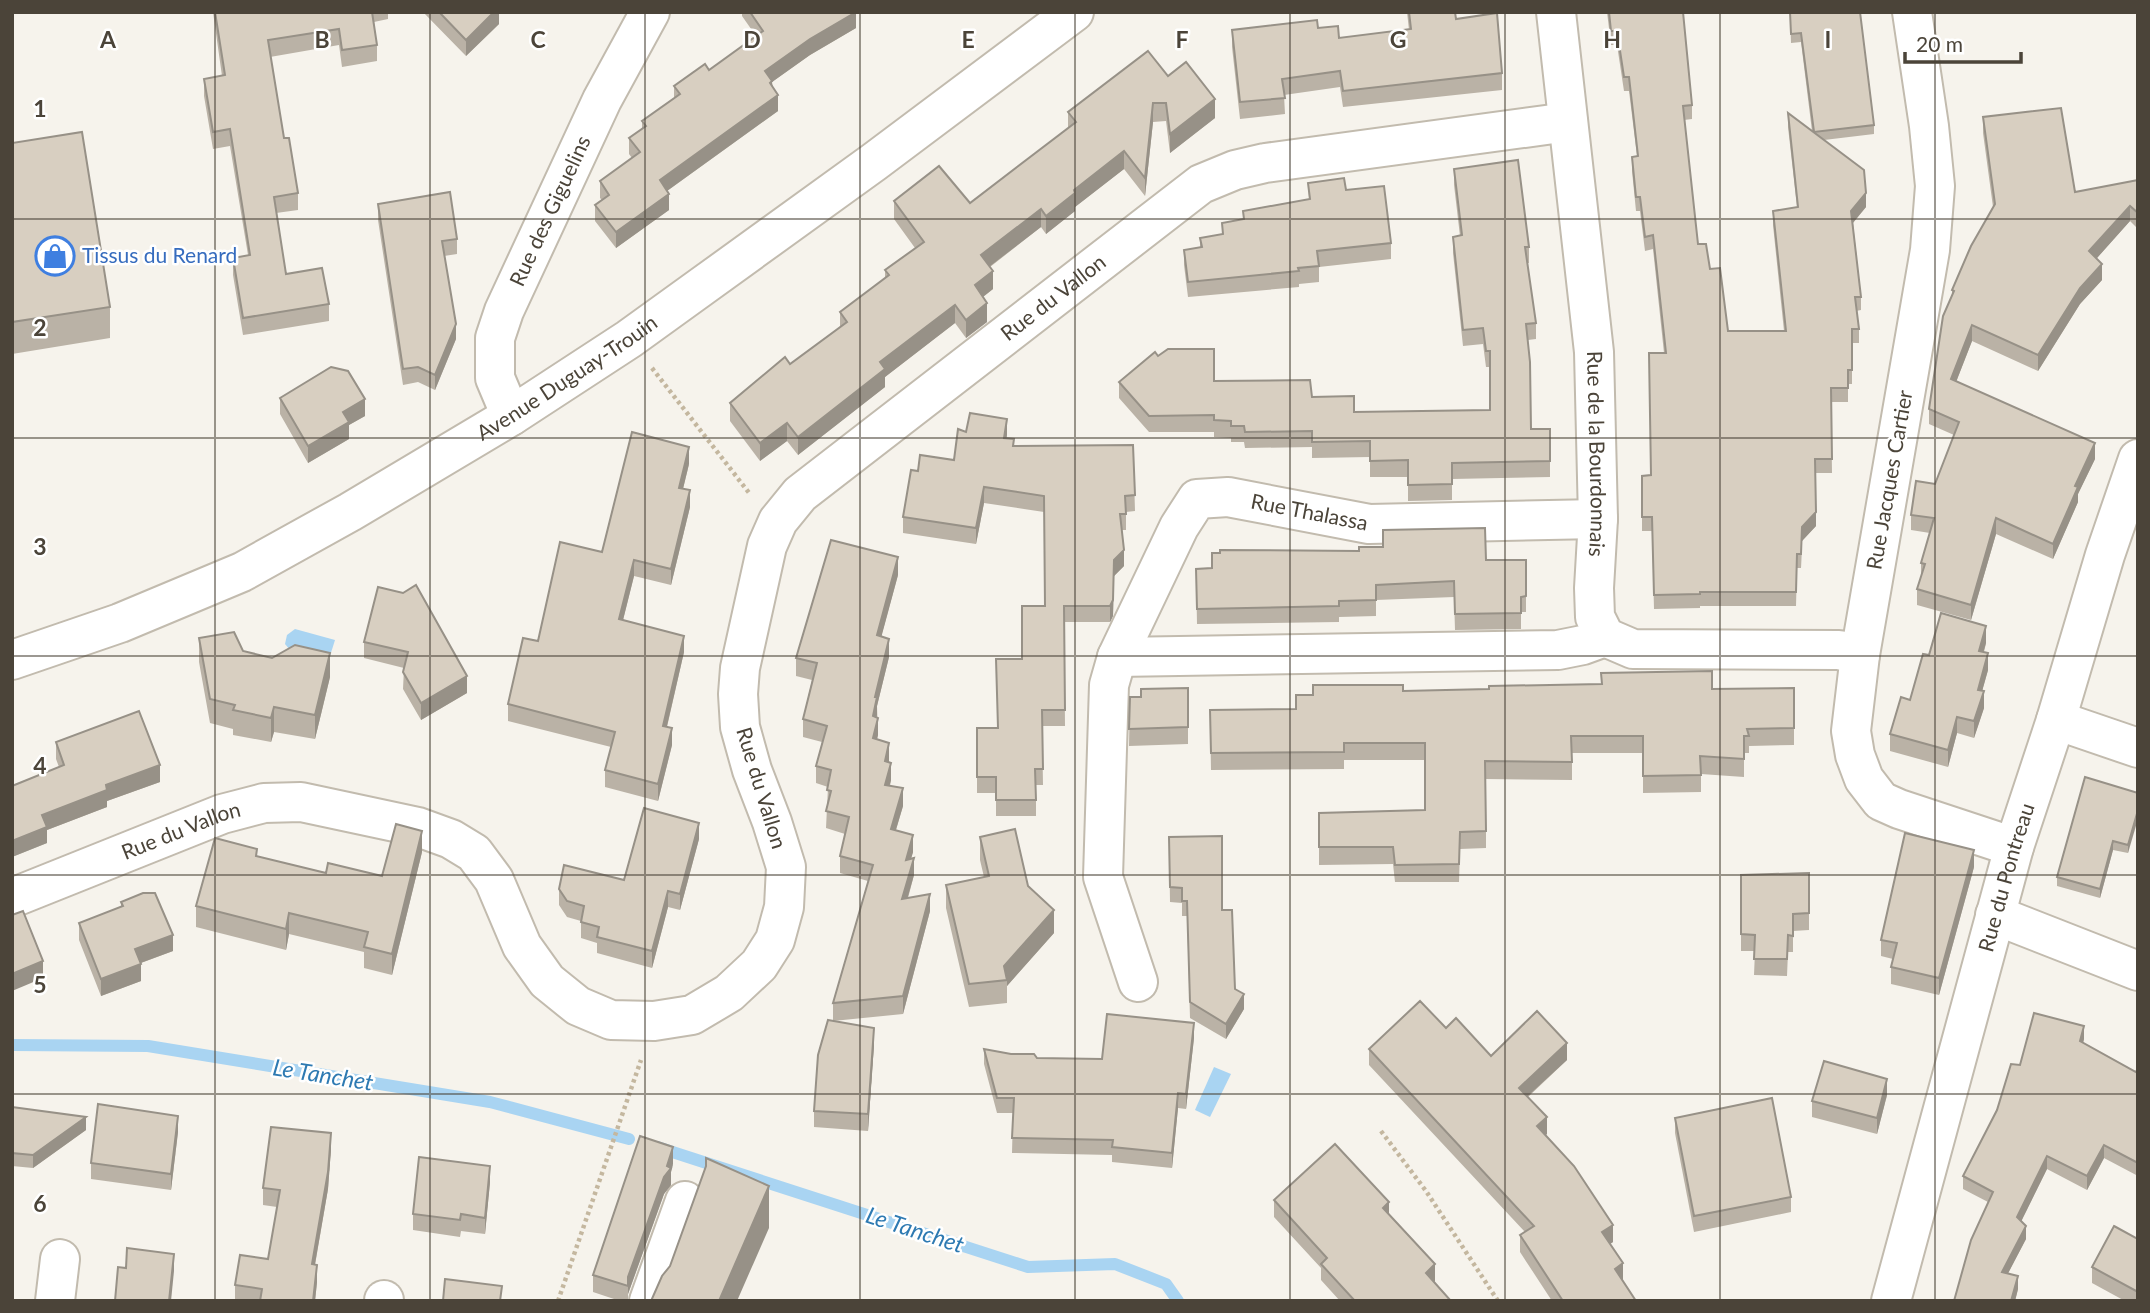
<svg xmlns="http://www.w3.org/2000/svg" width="2150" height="1313" font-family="Lato,sans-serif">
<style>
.water{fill:#a9d4f2}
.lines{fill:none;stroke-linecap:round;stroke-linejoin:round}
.stream{stroke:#a9d4f2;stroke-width:12}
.minor-casing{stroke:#c2bbae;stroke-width:42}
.path{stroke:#c4b79f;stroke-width:4.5;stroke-dasharray:3.5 3.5;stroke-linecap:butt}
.minor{stroke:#fff;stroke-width:38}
.wall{fill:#bab2a6}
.shaded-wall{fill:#979187}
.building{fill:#d8cfc1;stroke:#979187;stroke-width:2}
.grid{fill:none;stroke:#4b4439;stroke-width:2;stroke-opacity:0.55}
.labels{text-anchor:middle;stroke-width:5;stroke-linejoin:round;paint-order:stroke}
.street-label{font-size:21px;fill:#4b4439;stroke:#fff}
.shop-label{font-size:21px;fill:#366cbe;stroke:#fff;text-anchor:start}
.water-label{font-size:23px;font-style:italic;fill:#2e7ab2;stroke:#fff}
.grid-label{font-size:23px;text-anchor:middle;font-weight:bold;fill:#4b4439;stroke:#fff;stroke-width:5;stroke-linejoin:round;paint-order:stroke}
</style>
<rect width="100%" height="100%" fill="#f6f3ec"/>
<g class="water">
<polygon points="295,629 335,640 329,659 290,650 285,644 287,635"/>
<polygon points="1214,1067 1231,1074 1210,1117 1195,1110"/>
</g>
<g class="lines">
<g class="stream">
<polyline points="12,1045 148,1046 490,1102 629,1139"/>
<polyline points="657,1147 1028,1267 1115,1264 1166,1284 1178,1301"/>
</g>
<g class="minor-casing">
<g id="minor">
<path id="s1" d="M1556,12L1594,352L1598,519L1594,588L1595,617L1605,637L1633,649L1839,650L1860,655"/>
<polyline points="1912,12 1929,126 1935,186 1930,250 1860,655 1851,731 1855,755 1864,779 1881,801 1899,809 2014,847"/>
<path id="s2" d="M511,416L495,378V338L504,311L602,100L650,12"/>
<polyline points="1117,657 1558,650 1583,645 1605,637"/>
<path id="s3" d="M12,660L120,623L242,572L350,512L511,416L629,339L701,287L874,162L1074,12"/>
<polyline points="2056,720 2138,748"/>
<path id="s4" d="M12,898L222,814L264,803L301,802L418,827L451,839L474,853L494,880L522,946L547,981L578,1006L611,1020L654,1021L692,1015L729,993L759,965L775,940L784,907L786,867L772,822L752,770L740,727L738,694L740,668L767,546L778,521L800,494L1201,184L1235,170L1265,163L1568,122"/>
<polyline points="1995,915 2138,971"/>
<path id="s5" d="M1138,982L1103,877L1109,685L1117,657L1179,527L1197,499L1228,497L1369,524L1598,519"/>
<polyline points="55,1301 60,1259"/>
<polyline points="384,1301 384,1300"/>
<polyline points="649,1301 685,1201"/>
<path id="s6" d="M1891,1301L2014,847L2056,720L2105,555L2138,459"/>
</g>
</g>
<g class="path">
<polyline points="652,368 750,494"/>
<polyline points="1381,1131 1426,1191 1498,1301"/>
<polyline points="558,1301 641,1060"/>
</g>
<use href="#minor" class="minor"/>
</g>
<g class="wall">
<polygon points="213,12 388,12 388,19 374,22 377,45 377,61 342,67 339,45 270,57 284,138 298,193 298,210 276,213 286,274 329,304 329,321 243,335 233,275 233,258 248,255 230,146 213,149 204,96 204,79 222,76"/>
<polygon points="423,12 500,12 499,13 499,24 466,56"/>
<polygon points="742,12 856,12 856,28 810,55 772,82 778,111 667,191 669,210 616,248 595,221 595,205 602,200 600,198 600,181 632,158 629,154 629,138 642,129 642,121 674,98 674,86 709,70 756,36 742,16"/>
<polygon points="1407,12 1455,12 1456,19 1502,73 1502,90 1343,107 1340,87 1284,95 1285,114 1240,119 1232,47 1232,30 1318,28 1339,38 1409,30"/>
<polygon points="1607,12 1683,12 1692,105 1692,119 1684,120 1698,244 1710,269 1728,331 1784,331 1773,225 1773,211 1797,207 1788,127 1788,113 1812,131 1801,42 1791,43 1790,12 1874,125 1874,134 1824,140 1866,207 1853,223 1861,297 1861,310 1856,311 1859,329 1859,343 1852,343 1852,384 1848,384 1848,402 1831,402 1832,473 1815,473 1816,526 1802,541 1801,568 1797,568 1796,606 1700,606 1700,608 1654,609 1652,531 1642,531 1642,476 1651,475 1664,353 1653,249 1645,251 1640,211 1636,211 1632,171 1632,157 1637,156 1629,91 1624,91 1617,45 1611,45"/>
<polygon points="1168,76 1215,118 1170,153 1166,121 1153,122 1145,196 1124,169 1075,207 1075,211 1046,234 1041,227 990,267 993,289 983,297 987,322 966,338 955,323 885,377 885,387 798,455 787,441 760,461 730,421 730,403 790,364 840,327 840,312 885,278 885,270 915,248 894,219 894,201 970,203 1068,128 1068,112"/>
<polygon points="1983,117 2075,192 2138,180 2138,229 2130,221 2096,259 2102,280 2080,304 2038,371 1972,341 1956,382 2095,459 2078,494 2078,502 2053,559 1996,534 1971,620 1917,605 1917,589 1921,576 1921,563 1930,533 1911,530 1911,515 1935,484 1954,435 1929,424 1929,409 1952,296 1952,290 1993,207 1983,133"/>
<polygon points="12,143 110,307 110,338 12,354"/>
<polygon points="1454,169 1529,247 1529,263 1527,263 1536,323 1536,339 1528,340 1531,429 1550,429 1550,477 1452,479 1452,500 1408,501 1408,477 1370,477 1370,457 1312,458 1312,447 1245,448 1244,442 1231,442 1231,438 1214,437 1214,432 1149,432 1119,398 1119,382 1158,356 1214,381 1312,397 1354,412 1490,410 1490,367 1486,367 1483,344 1463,346 1453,253 1453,237 1460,236 1454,185"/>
<polygon points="1308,183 1346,190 1391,243 1391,259 1319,267 1319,282 1299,284 1299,287 1188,297 1184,265 1184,250 1200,247 1200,238 1222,235 1222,223 1243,219 1243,211 1309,199"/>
<polygon points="378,204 457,239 457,254 444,256 456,339 435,390 418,382 403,385 378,220"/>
<polygon points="280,398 365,416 349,425 349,439 308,463 280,414"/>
<polygon points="1007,435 1006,439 1014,446 1133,445 1135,511 1126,512 1126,530 1122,530 1124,566 1114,576 1113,616 1110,622 1064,622 1065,726 1042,726 1043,785 1036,785 1036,816 996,816 996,793 977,793 977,728 998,728 1022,659 1045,606 1044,512 984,503 976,544 903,533 903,517 918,471 954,460"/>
<polygon points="689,464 683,489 690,507 671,585 634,576 623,620 684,652 667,727 672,745 658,801 605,787 605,770 611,747 508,721 508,704 538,641 602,552"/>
<polygon points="1486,560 1526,560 1526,612 1521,612 1521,629 1455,630 1454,597 1376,600 1376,616 1339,617 1339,622 1197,624 1196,569"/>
<polygon points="898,575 881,637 889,657 877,706 878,735 877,739 889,762 891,780 890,786 903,806 896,830 913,852 911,858 914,875 908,898 930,911 903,1014 833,1021 833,1003 868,881 840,873 840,856 845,834 826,828 828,787 816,783 816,766 822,742 803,737 803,719 812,680 796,676 796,658"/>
<polygon points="403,593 467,693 421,720 403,689 404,668 364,658 364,642"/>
<polygon points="199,638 330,677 315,739 274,732 271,742 233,735 233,729 210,723 199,662"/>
<polygon points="1986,643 1984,652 1988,670 1982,691 1984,708 1974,738 1957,733 1948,767 1890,751 1890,734 1910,700 1929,655"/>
<polygon points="1601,673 1712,689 1794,688 1794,745 1749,746 1749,753 1744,753 1744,777 1701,774 1701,792 1643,793 1643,753 1572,753 1572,780 1486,779 1486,848 1460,849 1459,882 1395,882 1393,864 1319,865 1319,813 1425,810 1425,760 1344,760 1344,769 1211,770 1210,710 1296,709 1313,695 1313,685 1403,691 1489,689 1601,684"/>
<polygon points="1188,688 1188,744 1129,746 1130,697 1141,697"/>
<polygon points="56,742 160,782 107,801 107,807 47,830 47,843 12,857 12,786 59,767 56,759"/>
<polygon points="2138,793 2128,853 2113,850 2100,898 2057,886 2057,877"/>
<polygon points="980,837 1028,886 1054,933 1007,986 1007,1003 969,1007 946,908 946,885 984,877 980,860"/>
<polygon points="1169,837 1222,910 1235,989 1244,1009 1226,1039 1190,1018 1187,916 1182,916 1182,903 1170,902"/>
<polygon points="699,839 680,910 668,907 652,968 597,953 597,943 581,938 581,921 567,917 559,905 559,889 624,880"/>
<polygon points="422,852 392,975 364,968 364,952 289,934 286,950 196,927 196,906 257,856 326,873 382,876"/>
<polygon points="1974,867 1939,995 1891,984 1891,967 1893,959 1881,956 1881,940"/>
<polygon points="1809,873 1809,930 1793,931 1793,952 1788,952 1787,976 1754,975 1755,951 1741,951 1741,875"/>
<polygon points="121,902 173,951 141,963 141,981 101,996 79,940 79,923 121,907"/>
<polygon points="1446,1028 1491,1056 1567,1060 1528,1097 1547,1134 1545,1135 1613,1242 1610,1244 1622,1280 1636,1301 1552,1301 1520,1252 1520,1235 1525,1232 1369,1065 1369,1049"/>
<polygon points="1194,1038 1186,1109 1178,1108 1172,1168 1112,1162 1112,1155 1012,1153 1013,1113 997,1113 984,1064 984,1049 1037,1058 1102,1059"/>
<polygon points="2084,1039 2083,1043 2136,1072 2138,1068 2138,1176 2104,1158 2087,1190 2047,1169 2021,1221 2026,1239 2008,1273 2018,1289 2015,1301 1988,1202 1963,1189 1963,1176 2020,1065"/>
<polygon points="874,1045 868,1131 814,1127 814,1111"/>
<polygon points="1887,1095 1877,1134 1812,1117 1812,1101"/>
<polygon points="12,1107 86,1130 33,1168 12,1166"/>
<polygon points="1675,1118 1791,1197 1791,1212 1694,1232 1675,1133"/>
<polygon points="178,1132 171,1190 91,1179 91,1163"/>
<polygon points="331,1149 328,1189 315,1265 317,1282 315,1301 235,1301 235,1285 268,1259 277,1207 263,1205 263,1188"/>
<polygon points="673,1164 671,1172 671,1185 664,1194 628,1294 628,1301 620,1301 593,1292 593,1275"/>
<polygon points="490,1182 485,1234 461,1231 460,1237 413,1230 413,1214"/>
<polygon points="1274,1200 1389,1214 1435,1281 1434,1282 1451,1301 1340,1301 1321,1280 1321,1268 1274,1217"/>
<polygon points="2138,1239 2138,1301 2125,1301 2092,1283 2092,1267"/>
</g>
<g class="shaded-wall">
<polygon points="493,12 500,12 499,13 499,24 466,56 466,40"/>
<polygon points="856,12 856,28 810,55 772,82 772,97 765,71 810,39"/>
<polygon points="778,95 778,111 660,196 660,180"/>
<polygon points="1215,99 1215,118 1170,153 1170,134"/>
<polygon points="1153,103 1153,122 1145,196 1145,178"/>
<polygon points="1124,151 1124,169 1075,207 1075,211 1046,234 1046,216 1074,190"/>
<polygon points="1866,193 1866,207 1851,225 1851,211"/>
<polygon points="669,194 669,210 616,248 616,232"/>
<polygon points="2130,206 2130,221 2089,267 2089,251"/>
<polygon points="1041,209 1041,227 981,273 981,255"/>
<polygon points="2102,264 2102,280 2080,304 2038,371 2038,355 2080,288"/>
<polygon points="993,271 993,289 975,303 975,285"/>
<polygon points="987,303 987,322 966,338 966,320"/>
<polygon points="955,305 955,323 885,377 885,387 798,455 798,437 880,362"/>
<polygon points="456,324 456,339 435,390 435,375"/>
<polygon points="1972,325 1972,341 1951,395 1951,379"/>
<polygon points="365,399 365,416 349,425 349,439 308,463 308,446 343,412"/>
<polygon points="1007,419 1007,435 1004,454 1004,438"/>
<polygon points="787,423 787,441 760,461 760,443"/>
<polygon points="2095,443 2095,459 2078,494 2078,502 2053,559 2053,544 2075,486"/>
<polygon points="689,447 689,464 679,505 679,488"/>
<polygon points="984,487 984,503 976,544 976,528"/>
<polygon points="690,490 690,507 671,585 671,569"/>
<polygon points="1816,512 1816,526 1802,541 1801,568 1802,527"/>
<polygon points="1996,518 1996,534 1971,620 1971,605"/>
<polygon points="1124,550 1124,566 1114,576 1113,616 1110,622 1110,606 1114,560"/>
<polygon points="898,557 898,575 877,653 877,635"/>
<polygon points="634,560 634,576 619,636 619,619"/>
<polygon points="1986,626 1986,643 1979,667 1979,651"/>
<polygon points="684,636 684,652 663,743 663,726"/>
<polygon points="889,639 889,657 877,706 877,715 873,734 873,716 875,697"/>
<polygon points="330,653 330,677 315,739 315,715"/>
<polygon points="1988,653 1988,670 1978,706 1978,690"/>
<polygon points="467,676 467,693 421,720 421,703"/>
<polygon points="1984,691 1984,708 1974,738 1974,721"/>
<polygon points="274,707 274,732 271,742 271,718"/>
<polygon points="1957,717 1957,733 1948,767 1948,750"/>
<polygon points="878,718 878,735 873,755 873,738"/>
<polygon points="672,728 672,745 658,801 658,784"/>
<polygon points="889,743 889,761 885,778 885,761"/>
<polygon points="891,763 891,780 885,803 885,785"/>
<polygon points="160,765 160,782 107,801 107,807 47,830 47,843 12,857 12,841 42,815 106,785"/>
<polygon points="903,788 903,806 891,846 891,829"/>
<polygon points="2138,810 2138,819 2128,853 2128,845"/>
<polygon points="699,823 699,839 680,910 680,894"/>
<polygon points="422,831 422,852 392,975 392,954"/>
<polygon points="913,835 913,852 906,877 906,860"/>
<polygon points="2113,841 2113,850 2100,898 2100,889"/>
<polygon points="1974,850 1974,867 1939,995 1939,978"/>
<polygon points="914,858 914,875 902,917 902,899"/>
<polygon points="668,891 668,907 652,968 652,951"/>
<polygon points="930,894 930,911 903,1014 903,996"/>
<polygon points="1054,910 1054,933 1007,986 1007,980 1004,966"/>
<polygon points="289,913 289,934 286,950 286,929"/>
<polygon points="173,935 173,951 135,965 135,949"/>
<polygon points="43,961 43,978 12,991 12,974"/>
<polygon points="141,964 141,981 101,996 101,979"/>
<polygon points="1244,994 1244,1009 1226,1039 1226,1024"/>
<polygon points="1194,1023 1194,1038 1186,1109 1186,1094"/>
<polygon points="2084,1026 2084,1039 2080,1054 2080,1041"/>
<polygon points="874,1028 874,1045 868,1131 868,1114"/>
<polygon points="1567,1043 1567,1060 1519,1104 1519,1088"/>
<polygon points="1887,1079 1887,1095 1877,1134 1877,1118"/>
<polygon points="1178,1093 1178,1108 1172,1168 1172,1153"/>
<polygon points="178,1116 178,1132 171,1190 171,1174"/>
<polygon points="86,1117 86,1130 33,1168 33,1155"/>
<polygon points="1547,1117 1547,1134 1537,1143 1537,1126"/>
<polygon points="331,1133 331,1149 328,1189 312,1281 312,1264"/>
<polygon points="2104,1145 2104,1158 2087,1190 2087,1176"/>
<polygon points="673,1147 673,1164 671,1172 671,1185 664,1194 628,1294 628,1301 628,1277"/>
<polygon points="2047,1156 2047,1169 2017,1230 2017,1217"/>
<polygon points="490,1166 490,1182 485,1234 485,1218"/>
<polygon points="769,1186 769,1228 737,1301 719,1301"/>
<polygon points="1389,1202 1389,1219 1383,1208"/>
<polygon points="1613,1225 1613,1242 1602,1249 1602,1232"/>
<polygon points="2026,1226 2026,1239 2002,1285 2002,1272"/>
<polygon points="174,1254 174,1271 171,1301 169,1301"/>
<polygon points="1623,1263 1623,1280 1615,1285 1615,1269"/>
<polygon points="1435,1264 1435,1281 1426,1290 1426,1273"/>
<polygon points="317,1265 317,1282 315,1301 313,1301"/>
<polygon points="2018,1276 2018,1289 2015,1301 2011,1301"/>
</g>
<g class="building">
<polygon points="215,12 372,12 377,45 342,50 339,29 268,40 284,138 289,138 298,193 274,197 286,274 322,268 329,304 243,318 233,258 250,255 230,129 213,132 204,79 225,75"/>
<polygon points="439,12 494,12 466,40"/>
<polygon points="750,12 856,12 810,39 765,71 772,81 770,83 778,95 660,180 669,194 616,232 595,205 609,195 600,181 640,152 629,138 646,126 642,121 680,94 674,86 705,64 709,70 763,31"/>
<polygon points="1409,12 1455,12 1456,19 1497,13 1502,73 1343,91 1340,71 1282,79 1285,98 1240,102 1232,30 1317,20 1318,28 1338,26 1339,38 1411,29"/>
<polygon points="1609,12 1683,12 1692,105 1683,106 1698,244 1706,244 1710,269 1720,268 1728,331 1786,331 1773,211 1798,207 1788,113 1864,170 1866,193 1851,211 1861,297 1855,297 1859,329 1852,329 1852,370 1848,370 1848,388 1831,388 1832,459 1815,459 1816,512 1802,527 1801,554 1797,554 1796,592 1700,592 1700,594 1654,595 1652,517 1642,517 1642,476 1651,475 1649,353 1666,353 1653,235 1645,237 1640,197 1636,197 1632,157 1638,156 1629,77 1624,77 1617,31 1611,31"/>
<polygon points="1790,12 1860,12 1874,125 1814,132 1801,33 1791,34"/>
<polygon points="1148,51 1168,76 1186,62 1215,99 1170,134 1166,103 1153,103 1145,178 1124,151 1074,190 1075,193 1046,216 1041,209 981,255 993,271 975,285 987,303 966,320 955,305 880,362 885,369 798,437 787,423 760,443 730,403 785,357 790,364 847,322 840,312 889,275 885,270 924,242 894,201 939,166 970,203 1076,122 1068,112"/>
<polygon points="2061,108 2075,192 2138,180 2138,213 2130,206 2089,251 2102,264 2080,288 2038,355 1972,325 1951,379 2095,443 2075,486 2078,487 2053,544 1996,518 1971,605 1917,589 1925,564 1921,563 1934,518 1911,515 1916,481 1935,484 1959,422 1929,409 1943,316 1954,291 1952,290 1971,246 1995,204 1983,117"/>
<polygon points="82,132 110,307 12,322 12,143"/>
<polygon points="1518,160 1529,247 1525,247 1536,323 1526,324 1530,362 1531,429 1550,429 1550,461 1452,463 1452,484 1408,485 1408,460 1370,461 1370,441 1312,442 1312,431 1245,432 1244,426 1231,426 1231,421 1214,420 1214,415 1149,416 1119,382 1155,352 1158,356 1168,349 1214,349 1214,381 1310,380 1312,397 1354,396 1354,412 1490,410 1490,351 1486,351 1483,328 1463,330 1453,237 1462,235 1454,169"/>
<polygon points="1344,178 1346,190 1384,186 1391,243 1317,251 1319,266 1298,268 1299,271 1188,282 1184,250 1202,247 1200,238 1223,234 1222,223 1244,219 1243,211 1310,199 1308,183"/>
<polygon points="450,192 457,239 442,241 456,324 435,375 418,367 403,369 378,204"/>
<polygon points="331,367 348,371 365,399 343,412 349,422 308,446 280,398"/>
<polygon points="970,413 1007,419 1004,438 1014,439 1013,446 1133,445 1135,495 1125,496 1126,514 1120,514 1124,550 1114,560 1113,600 1110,606 1064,606 1065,710 1042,710 1043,769 1035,769 1036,800 996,800 996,777 977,777 977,728 998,728 996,659 1022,659 1022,606 1045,606 1044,496 984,487 976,528 903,517 911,470 918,471 920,455 954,460 958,429 966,432"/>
<polygon points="632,432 689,447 679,488 690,490 671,569 634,560 619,619 684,636 663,726 672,728 658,784 605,770 615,732 508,704 523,638 538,641 560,542 602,552"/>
<polygon points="1485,528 1486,560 1526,560 1526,596 1521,597 1521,613 1455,614 1454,581 1376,585 1376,600 1339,601 1339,606 1197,609 1196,569 1212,568 1212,553 1220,553 1220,550 1359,551 1359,547 1383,547 1383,530"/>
<polygon points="831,540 898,557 877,635 889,639 875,697 877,697 873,716 878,718 873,738 889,743 885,761 891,763 885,785 903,788 891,829 913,835 906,860 914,858 902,899 930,894 903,996 833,1003 873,865 840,856 849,817 826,811 831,791 827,790 831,770 816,766 827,726 803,719 817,663 796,658"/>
<polygon points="416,585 467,676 421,703 403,672 408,652 364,642 378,587 403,593"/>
<polygon points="1941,613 1986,626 1979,651 1988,653 1978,690 1984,691 1974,721 1957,717 1948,750 1890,734 1901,697 1910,700 1923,654 1929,655"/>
<polygon points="234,632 243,651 272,658 295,645 330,653 315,715 274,707 271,718 233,710 235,705 210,699 199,638"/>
<polygon points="1712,671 1712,689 1794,688 1794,728 1747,729 1749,736 1744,736 1744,759 1700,756 1701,775 1643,776 1643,736 1571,736 1572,762 1485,761 1486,831 1460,832 1459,864 1395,865 1393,847 1319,847 1319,813 1425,810 1425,743 1344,743 1344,752 1211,753 1210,710 1296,709 1296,695 1313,695 1313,685 1403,685 1403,691 1489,689 1489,686 1602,684 1601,673"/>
<polygon points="1188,688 1188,727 1129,729 1130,697 1141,697 1141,689"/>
<polygon points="139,711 160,765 106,785 107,790 42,815 47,827 12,841 12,786 64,765 56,742"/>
<polygon points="2085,777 2138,793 2138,810 2128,845 2113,841 2100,889 2057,877"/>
<polygon points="644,808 699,823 680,894 668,891 652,951 597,937 599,927 581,922 584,906 567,901 559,889 564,865 624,880"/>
<polygon points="396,824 422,831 392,954 364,947 368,932 289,913 286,929 196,906 215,838 257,849 256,856 326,873 328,863 382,876"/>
<polygon points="1015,829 1028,886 1054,910 1004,966 1007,980 969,984 946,885 989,876 980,837"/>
<polygon points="1905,833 1974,850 1939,978 1891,967 1897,943 1881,940"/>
<polygon points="1222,836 1222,910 1232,910 1235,989 1244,994 1226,1024 1190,1002 1187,901 1182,901 1182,888 1170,887 1169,837"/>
<polygon points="1809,873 1809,913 1793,914 1793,936 1788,935 1787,959 1754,959 1755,935 1741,934 1741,875"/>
<polygon points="143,893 155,893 173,935 135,949 141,964 101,979 79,923 123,906 121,902"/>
<polygon points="23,911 43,961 12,974 12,915"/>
<polygon points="1420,1001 1446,1028 1456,1018 1491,1056 1537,1011 1567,1043 1519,1088 1547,1117 1537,1126 1574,1166 1613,1225 1602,1232 1623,1263 1615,1269 1636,1301 1563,1301 1520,1235 1534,1226 1369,1049"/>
<polygon points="2034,1013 2084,1026 2080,1041 2136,1072 2138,1068 2138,1163 2104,1145 2087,1176 2047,1156 2017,1217 2026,1226 2002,1272 2018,1276 2011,1301 1954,1301 1971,1240 1993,1192 1963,1176 1997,1110 2011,1064 2020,1065"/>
<polygon points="1107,1014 1194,1023 1186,1094 1178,1093 1172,1153 1112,1147 1113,1140 1012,1138 1014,1098 997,1098 984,1049 1011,1054 1034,1054 1037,1058 1102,1059"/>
<polygon points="828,1020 874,1028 868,1114 814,1111 818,1055"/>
<polygon points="1824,1061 1887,1079 1877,1118 1812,1101"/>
<polygon points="1772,1098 1791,1197 1694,1216 1675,1118"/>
<polygon points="98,1104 178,1116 171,1174 91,1163"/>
<polygon points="12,1107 86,1117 33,1155 12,1153"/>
<polygon points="271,1127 331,1133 328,1172 312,1264 317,1265 313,1301 260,1301 262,1289 235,1285 240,1255 268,1259 280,1190 263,1188"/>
<polygon points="640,1136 673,1147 667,1166 671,1168 664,1177 628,1277 628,1286 593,1275"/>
<polygon points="1335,1144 1389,1202 1383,1208 1435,1264 1426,1273 1451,1301 1355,1301 1321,1264 1327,1258 1274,1200"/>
<polygon points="419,1157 490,1166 485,1218 461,1214 460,1220 413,1214"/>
<polygon points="706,1158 769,1186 719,1301 651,1301 662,1276 670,1266 706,1166"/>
<polygon points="2114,1226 2138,1239 2138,1292 2092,1267"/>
<polygon points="127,1248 174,1254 169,1301 115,1301 118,1267 126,1268"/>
<polygon points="445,1279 502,1286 500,1301 443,1301"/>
</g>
<path class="grid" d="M215,12V1301M430,12V1301M645,12V1301M860,12V1301M1075,12V1301M1290,12V1301M1505,12V1301M1720,12V1301M1935,12V1301M12,219H2138M12,438H2138M12,656H2138M12,875H2138M12,1094H2138"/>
<defs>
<g id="shop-ring" transform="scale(2.0125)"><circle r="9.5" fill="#fff" stroke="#3f7fe0" stroke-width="1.5"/><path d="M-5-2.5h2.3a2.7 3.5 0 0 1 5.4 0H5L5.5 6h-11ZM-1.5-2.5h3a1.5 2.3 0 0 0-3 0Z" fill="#3f7fe0"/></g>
</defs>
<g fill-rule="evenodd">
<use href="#shop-ring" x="55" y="256"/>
</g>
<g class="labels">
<g class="street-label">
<text dy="7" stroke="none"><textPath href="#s2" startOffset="220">Rue des Giguelins</textPath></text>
<text dy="7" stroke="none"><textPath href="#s4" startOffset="1696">Rue du Vallon</textPath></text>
<text dy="7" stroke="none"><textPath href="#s3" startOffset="625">Avenue Duguay-Trouin</textPath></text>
<text dy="7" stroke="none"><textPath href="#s1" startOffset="444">Rue de la Bourdonnais</textPath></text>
<text transform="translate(1890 480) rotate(-80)" y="7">Rue Jacques Cartier</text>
<text dy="7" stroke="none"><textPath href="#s5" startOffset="623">Rue Thalassa</textPath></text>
<text transform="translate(761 788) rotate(73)" y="7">Rue du Vallon</text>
<text dy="7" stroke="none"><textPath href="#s4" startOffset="182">Rue du Vallon</textPath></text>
<text dy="7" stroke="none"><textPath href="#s6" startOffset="439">Rue du Pontreau</textPath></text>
</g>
<g class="shop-label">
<text x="82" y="263">Tissus du Renard</text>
</g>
<g class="water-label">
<text transform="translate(323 1075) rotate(9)" y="8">Le Tanchet</text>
<text transform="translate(915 1230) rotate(18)" y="8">Le Tanchet</text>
</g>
</g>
<g class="grid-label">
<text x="108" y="48">A</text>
<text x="322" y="48">B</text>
<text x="538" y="48">C</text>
<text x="752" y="48">D</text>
<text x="968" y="48">E</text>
<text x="1182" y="48">F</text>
<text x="1398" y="48">G</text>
<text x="1612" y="48">H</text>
<text x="1828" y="48">I</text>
<text x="40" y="117">1</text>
<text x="40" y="336">2</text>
<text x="40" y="555">3</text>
<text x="40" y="774">4</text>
<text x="40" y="993">5</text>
<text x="40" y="1212">6</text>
</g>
<rect width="2150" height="1313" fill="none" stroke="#4b4439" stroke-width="28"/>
<path d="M1905 52v10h116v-10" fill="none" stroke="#4b4439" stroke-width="3.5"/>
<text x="1916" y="52" font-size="21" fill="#4b4439" stroke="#ffffff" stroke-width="5" paint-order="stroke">20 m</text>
</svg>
